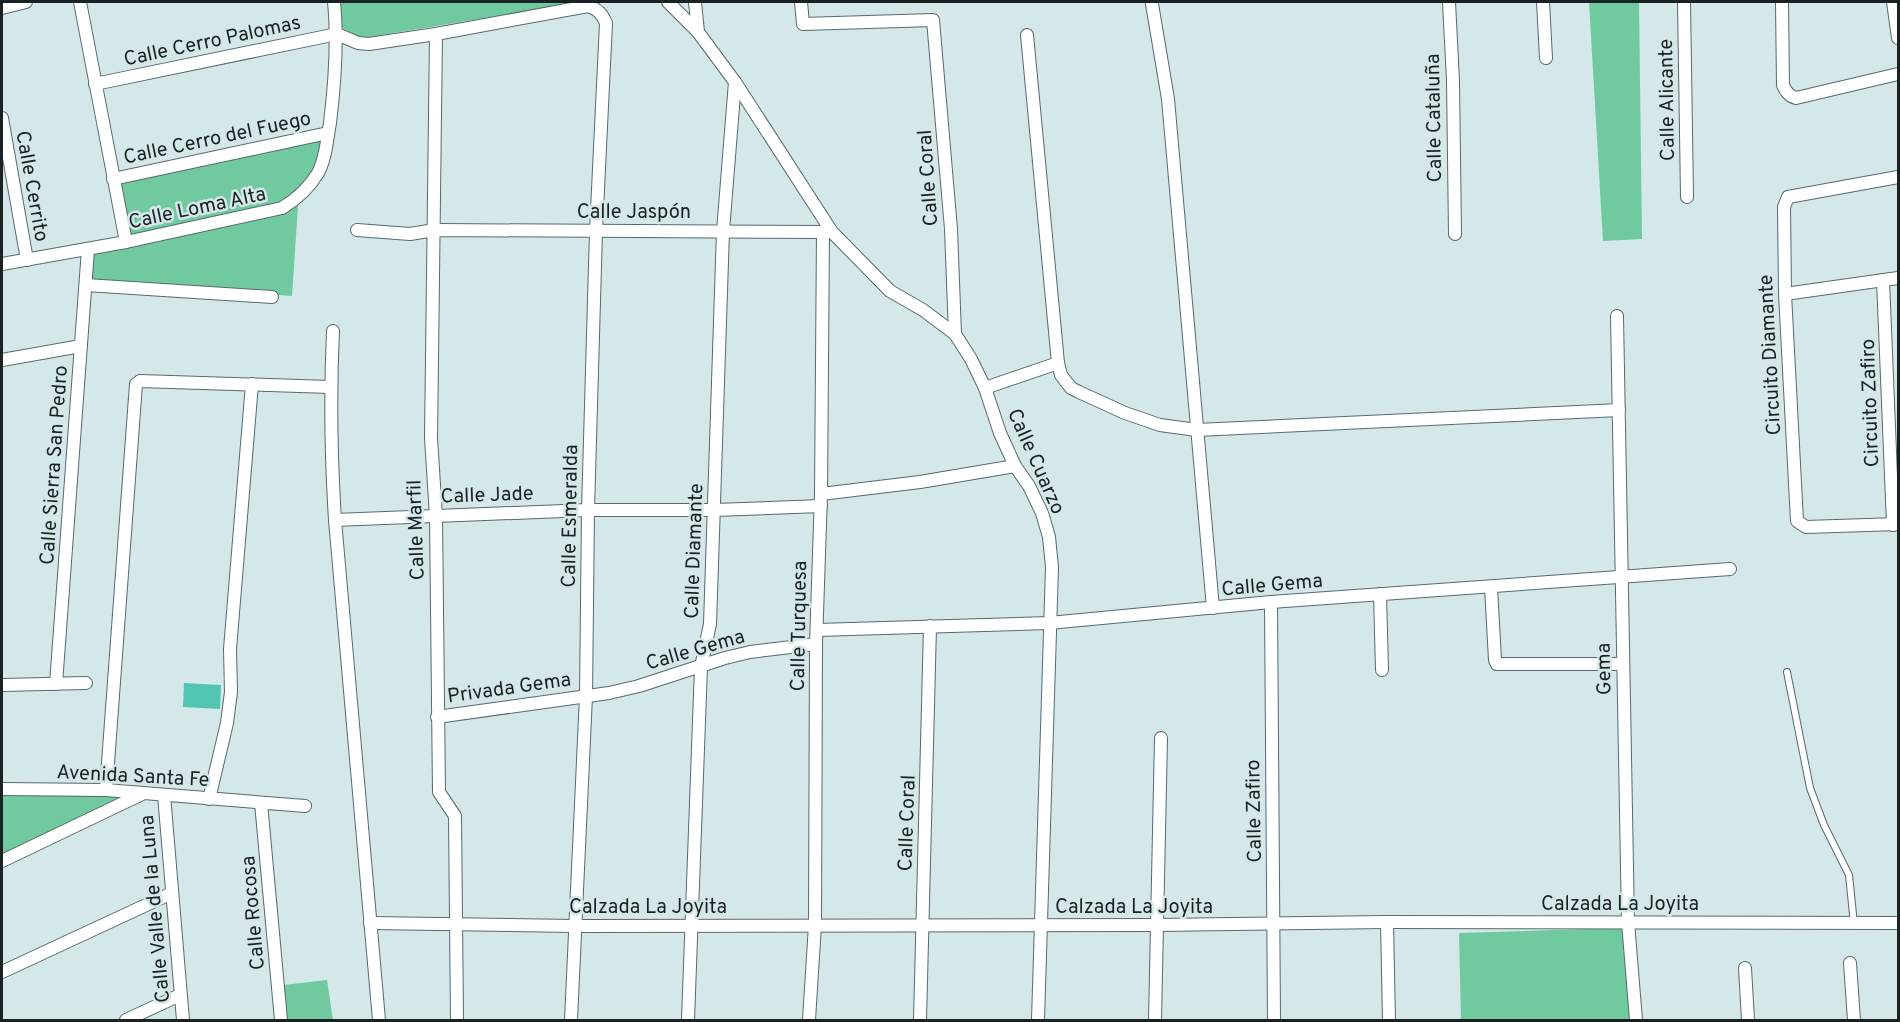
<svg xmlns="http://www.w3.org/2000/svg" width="1900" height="1022" font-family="Overpass,sans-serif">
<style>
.green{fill:#70c99f}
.building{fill:#51c4b2}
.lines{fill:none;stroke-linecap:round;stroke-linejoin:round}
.lane-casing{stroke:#58696a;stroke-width:8}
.street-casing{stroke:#58696a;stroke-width:14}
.lane{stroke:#fff;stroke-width:6}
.street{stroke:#fff;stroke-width:12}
.labels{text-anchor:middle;stroke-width:5;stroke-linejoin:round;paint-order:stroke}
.street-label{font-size:20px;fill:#1a2122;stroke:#d4e8e9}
</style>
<rect width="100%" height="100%" fill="#d4e8e9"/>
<g class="green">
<polygon points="336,2 583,2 363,38 342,28"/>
<polygon points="1589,2 1639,2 1642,239 1603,241"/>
<polygon points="322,138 316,164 303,188 280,204 128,238 118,183"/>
<polygon points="298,206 292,296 92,282 92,252"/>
<polygon points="2,791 123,796 2,857"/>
<polygon points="1623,928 1631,1020 1461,1020 1459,933"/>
<polygon points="327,980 333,1020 287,1020 284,985"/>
</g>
<polygon class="building" points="184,683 221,685 220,709 183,707"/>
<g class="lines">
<g class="lane-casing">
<polyline id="lane" points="1787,672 1810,788 1824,825 1849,875 1854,924"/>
</g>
<g class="street-casing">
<g id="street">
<polyline points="80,2 126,242"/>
<polyline points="668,2 698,32 735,82 832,232 890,291 923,310 955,334 971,359 985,388 1000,433 1015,466 1029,486 1042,513 1049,537 1052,567 1038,1020"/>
<polyline points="695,2 698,32"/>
<polyline points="801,2 803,24 933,20 951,229 955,334"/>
<polyline points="1449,2 1453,81 1455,234"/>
<polyline points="1543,2 1546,58"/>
<polyline points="1684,2 1687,197"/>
<path d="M1782,2L1783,85C1786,92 1789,96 1796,98L1898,74"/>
<polyline points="1893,2 1898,38"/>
<polyline points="1152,4 1168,99 1213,608"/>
<polyline points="2,8 26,2"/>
<path d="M337,34L358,43L369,44L436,34L588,6C598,9 602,14 606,23L596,231L588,510L586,696L571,1020"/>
<polyline points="436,34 431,438 436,516 439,792 455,816 457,1020"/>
<polyline points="1027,35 1058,363 1061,375 1071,388 1079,392 1125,413 1160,425 1197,430 1619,410"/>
<polyline points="95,84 337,34"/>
<polyline points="2,118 27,260"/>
<polyline points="1898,177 1788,197 1784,207 1785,294 1797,521 1806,527 1898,524"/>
<polyline points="113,179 328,133"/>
<polyline points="357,230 410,234 435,230 831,232"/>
<path d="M2,264L126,242L282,208C297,199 309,188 318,173C326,158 327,139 330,123C335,82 338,42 334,2"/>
<polyline points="1883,280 1893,525"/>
<polyline points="86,285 272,297"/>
<polyline points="1785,294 1898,278"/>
<polyline points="1617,316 1628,922 1636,1020"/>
<path d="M333,331C330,394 331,457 335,520L379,1020"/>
<polyline points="2,360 81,346"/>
<polyline points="985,388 1058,363"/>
<polyline points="821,494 920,482 1015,466"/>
<polyline points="335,520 588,510 714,510 821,506"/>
<polyline points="1491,587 1495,660 1497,664 1623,664"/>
<polyline points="1380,594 1382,670"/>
<polyline points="1271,602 1274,1020"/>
<polyline points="817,630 1049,623 1271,602 1730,569"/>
<polyline points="56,684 88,249"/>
<polyline points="2,685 86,683"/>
<polyline points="437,717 609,693 639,686 725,658 750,652 816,644"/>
<polyline points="2,789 106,790 305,806"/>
<polyline points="106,790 136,384 140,381 330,387"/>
<polyline points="164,795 183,1020"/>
<polyline points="209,799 227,723 231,692 230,649 252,384"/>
<polyline points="261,803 281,1020"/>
<polyline points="2,861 142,794"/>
<polyline points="1387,922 1389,1020"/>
<polyline points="370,923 576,926 1157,925 1387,922 1898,923"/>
<polyline points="1850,963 1854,1020"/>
<polyline points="1745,968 1748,1020"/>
<polyline points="2,972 172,893"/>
<polyline points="126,1020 180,995"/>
<polyline points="688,1020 701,667 710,624 723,231 735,82"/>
<polyline points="809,1020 815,925 816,644 821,494 823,232"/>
<polyline points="920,1020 930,626"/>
<polyline points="1155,1020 1161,738"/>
</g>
</g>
<use href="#lane" class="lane"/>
<use href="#street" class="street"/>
</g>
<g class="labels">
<g class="street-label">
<text transform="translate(212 40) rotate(-12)" y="7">Calle Cerro Palomas</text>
<text transform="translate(1666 100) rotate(-91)" y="7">Calle Alicante</text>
<text transform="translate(1433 118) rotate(-91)" y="7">Calle Cataluña</text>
<text transform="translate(217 137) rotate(-12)" y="7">Calle Cerro del Fuego</text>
<text transform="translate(927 178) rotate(-94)" y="7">Calle Coral</text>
<text transform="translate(33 186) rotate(80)" y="7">Calle Cerrito</text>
<text transform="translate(197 207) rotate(-12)" y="7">Calle Loma Alta</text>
<text x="634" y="218">Calle Jaspón</text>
<text transform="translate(1769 355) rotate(-93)" y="7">Circuito Diamante</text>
<text transform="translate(1869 403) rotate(-92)" y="7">Circuito Zafiro</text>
<text transform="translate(1037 461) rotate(66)" y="7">Calle Cuarzo</text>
<text transform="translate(53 465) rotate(-86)" y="7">Calle Sierra San Pedro</text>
<text transform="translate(487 494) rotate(-2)" y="7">Calle Jade</text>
<text transform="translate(569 516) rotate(-89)" y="7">Calle Esmeralda</text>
<text transform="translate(415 530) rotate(-92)" y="7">Calle Marfil</text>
<text transform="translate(693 551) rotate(-88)" y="7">Calle Diamante</text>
<text transform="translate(1272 584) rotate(-5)" y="7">Calle Gema</text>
<text transform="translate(798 626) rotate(-89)" y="7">Calle Turquesa</text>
<text transform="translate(695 649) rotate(-16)" y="7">Calle Gema</text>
<text transform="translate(1603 669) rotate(-91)" y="7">Gema</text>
<text transform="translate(509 687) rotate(-8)" y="7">Privada Gema</text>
<text transform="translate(133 775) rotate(3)" y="7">Avenida Santa Fe</text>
<text transform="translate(1253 811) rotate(-91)" y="7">Calle Zafiro</text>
<text transform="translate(906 823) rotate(-88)" y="7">Calle Coral</text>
<text x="1620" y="910">Calzada La Joyita</text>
<text x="648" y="913">Calzada La Joyita</text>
<text x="1134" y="913">Calzada La Joyita</text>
<text transform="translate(154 909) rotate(-95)" y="7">Calle Valle de la Luna</text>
<text transform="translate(252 913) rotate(-95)" y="7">Calle Rocosa</text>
</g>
</g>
<rect width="1900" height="1022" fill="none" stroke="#1a2122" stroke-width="6"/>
</svg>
